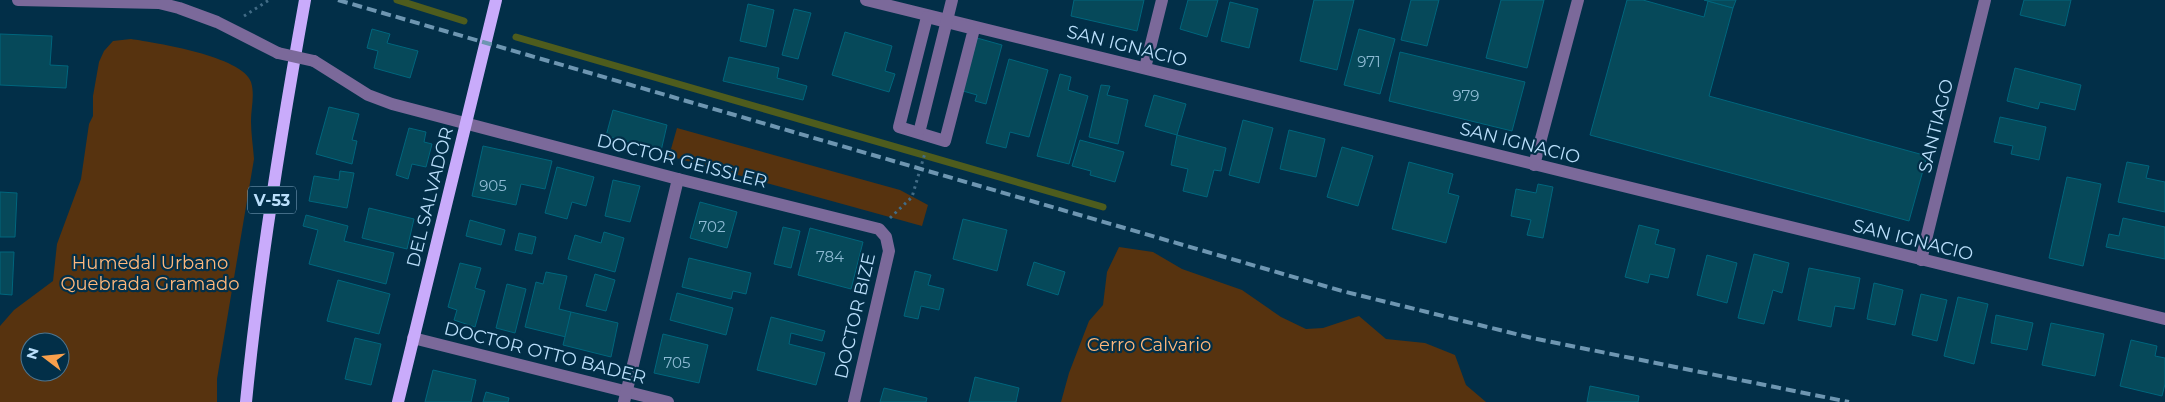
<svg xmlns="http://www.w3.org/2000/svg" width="2165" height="402" font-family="Montserrat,sans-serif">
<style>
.green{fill:#57330f;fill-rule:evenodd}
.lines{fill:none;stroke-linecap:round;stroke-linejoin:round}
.stream{stroke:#4e5c1d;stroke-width:7}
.building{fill:#06495a;stroke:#00667d}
.path{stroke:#426c86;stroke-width:3;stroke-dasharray:2.5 4;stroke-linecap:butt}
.minor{stroke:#7b699a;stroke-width:12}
.major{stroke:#c9abfb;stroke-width:12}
.rail{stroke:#6e96b1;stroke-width:4;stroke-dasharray:10 5;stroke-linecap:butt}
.minor-bridge{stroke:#7b699a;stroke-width:12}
.labels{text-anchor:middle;stroke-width:4.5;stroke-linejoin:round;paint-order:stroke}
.number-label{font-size:15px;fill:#8dbad3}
.shield{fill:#022f48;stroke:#83aac5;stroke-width:1}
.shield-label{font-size:16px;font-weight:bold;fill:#badffb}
.street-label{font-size:18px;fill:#badffb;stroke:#022f48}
.park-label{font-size:18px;fill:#ffb87c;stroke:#022f48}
</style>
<rect width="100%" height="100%" fill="#022f48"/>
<g class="green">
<path d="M131,39C156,43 242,56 251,82C255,95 251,108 251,121C251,133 253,146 254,159L217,379V402H0V326L14,310L53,281L57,244L81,179L89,124L93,116V96L99,62L104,51L113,41ZM30,342H60V372H30Z"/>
<polygon points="677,128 900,190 928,205 922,226 669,156"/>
<polygon points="1119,247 1153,252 1182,269 1242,290 1281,317 1306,329 1323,328 1359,316 1386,339 1425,343 1455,355 1466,385 1486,402 1061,402 1069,373 1089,321 1103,305 1107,272"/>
</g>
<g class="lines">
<g class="stream">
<polyline points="397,0 464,21"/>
<polyline points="516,37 1103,207"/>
</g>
</g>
<g class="building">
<polygon points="1074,0 1144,0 1137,31 1071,16"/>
<polygon points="1188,0 1218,0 1207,37 1180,29"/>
<polygon points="1314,0 1354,0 1337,70 1300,61"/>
<polygon points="1411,0 1439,0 1427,46 1401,40"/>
<polygon points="1501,0 1544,0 1527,68 1486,58"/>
<polygon points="1627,0 1643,0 1704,17 1708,1 1733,8 1709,96 1927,156 1909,221 1590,135"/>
<polygon points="1704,0 1736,0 1733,8"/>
<polygon points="2024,0 2071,0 2065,26 2020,15"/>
<polygon points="1230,2 1258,9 1249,48 1221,41"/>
<polygon points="748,4 774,10 766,47 740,41"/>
<polygon points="794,9 811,13 798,59 782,55"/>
<polygon points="372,29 390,34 387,43 418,51 410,78 374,68 378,51 367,48"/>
<polygon points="1359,29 1395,39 1380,94 1344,85"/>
<polygon points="845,32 892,46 885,71 895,74 889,92 832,75"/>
<polygon points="0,34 52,36 50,65 68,66 66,88 0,85"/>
<polygon points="977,38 1002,45 986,104 975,101 977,95 963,91"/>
<polygon points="1400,52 1525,82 1512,131 1389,101"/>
<polygon points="729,57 779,68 777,78 807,86 803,100 723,81"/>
<polygon points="1009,59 1048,70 1029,137 1010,132 1006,148 986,143"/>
<polygon points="2015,68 2081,85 2075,110 2040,102 2038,109 2007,101"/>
<polygon points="1060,74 1071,77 1068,90 1088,96 1069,164 1037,156"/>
<polygon points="1101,85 1110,86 1107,95 1128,100 1118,144 1089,137"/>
<polygon points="1154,95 1186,104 1177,135 1145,126"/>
<polygon points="329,107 359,114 352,140 357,141 352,164 316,154"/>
<polygon points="613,110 667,125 661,151 606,136"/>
<polygon points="2000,117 2046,127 2039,160 2011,154 2013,146 1994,142"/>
<polygon points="1243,120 1273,128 1259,183 1229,175"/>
<polygon points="409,128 426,132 424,142 432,144 426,167 412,164 408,179 396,175"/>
<polygon points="1289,130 1325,139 1316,177 1280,169"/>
<polygon points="1177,135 1226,148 1221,171 1214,170 1207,197 1183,191 1188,169 1171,165"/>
<polygon points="1080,140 1124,152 1115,182 1090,175 1091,171 1072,166"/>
<polygon points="483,146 552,161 545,189 521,184 516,205 472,196"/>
<polygon points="1342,147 1373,156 1358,206 1327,197"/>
<polygon points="1409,162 1453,174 1448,193 1459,196 1446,243 1392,229"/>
<polygon points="2127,162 2149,166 2146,178 2165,182 2165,212 2118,202"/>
<polygon points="557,167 594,177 586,206 572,202 567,219 545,213"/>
<polygon points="340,171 354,173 347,208 309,201 314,176 339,180"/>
<polygon points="2067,177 2101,184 2083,266 2049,258"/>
<polygon points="613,180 640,186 630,222 605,216"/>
<polygon points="1538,184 1553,187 1543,238 1527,235 1531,220 1511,216 1516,189 1536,193"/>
<polygon points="0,192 17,193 15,237 0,237"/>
<polygon points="700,202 737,212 727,248 690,238"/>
<polygon points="369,208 414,219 407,249 362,238"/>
<polygon points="306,215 348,226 344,241 394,253 386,284 309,264 318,230 303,226"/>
<polygon points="2123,218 2165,227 2165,259 2106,247 2109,234 2119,236"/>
<polygon points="963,219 1007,230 997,271 953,259"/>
<polygon points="470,220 505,230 501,245 466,236"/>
<polygon points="1639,225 1659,230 1655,244 1675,249 1668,278 1650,274 1648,283 1625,277"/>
<polygon points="783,227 800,231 791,268 774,264"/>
<polygon points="810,228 863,242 851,289 798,275"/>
<polygon points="604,232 624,238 615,272 568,259 575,235 601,243"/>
<polygon points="519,233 536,237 532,254 515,250"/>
<polygon points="0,252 14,252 12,295 0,294"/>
<polygon points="1754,254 1789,263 1782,293 1773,290 1764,324 1738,318"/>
<polygon points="1707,255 1737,263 1727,303 1697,295"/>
<polygon points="689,258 751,273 746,294 733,291 731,299 682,287"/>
<polygon points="1034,262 1065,272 1058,295 1027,285"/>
<polygon points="460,263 481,268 475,288 485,291 475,327 454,320 457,310 448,307"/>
<polygon points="1809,268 1860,278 1854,309 1835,306 1831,327 1798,320"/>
<polygon points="915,271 931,275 928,285 944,289 939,310 921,306 918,319 904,316"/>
<polygon points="546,272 567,276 559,309 571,312 566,337 525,327 536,282 543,284"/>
<polygon points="595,274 615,280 606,311 586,306"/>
<polygon points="338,280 390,294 379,334 327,321"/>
<polygon points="1874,283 1903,290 1895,325 1867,319"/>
<polygon points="507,284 526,289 515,333 496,328"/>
<polygon points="677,293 733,308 726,335 670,320"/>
<polygon points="1921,294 1947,300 1937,341 1912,335"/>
<polygon points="1958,297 1988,304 1974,364 1944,356"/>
<polygon points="571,312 618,323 611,357 563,345"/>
<polygon points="1996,315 2033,323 2027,350 1991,343"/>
<polygon points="771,317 825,331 822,341 791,333 789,344 825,353 816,385 757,370"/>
<polygon points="2051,323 2104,334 2095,376 2042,365"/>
<polygon points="663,334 708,345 699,383 654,373"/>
<polygon points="355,338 381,344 371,385 345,379"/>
<polygon points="2131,340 2157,346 2155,356 2165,358 2165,384 2162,396 2120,386"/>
<polygon points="433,370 476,380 471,402 425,402"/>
<polygon points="975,377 1019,388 1016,402 969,402"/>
<polygon points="1590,386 1639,396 1638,402 1587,402"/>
<polygon points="884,388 927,398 926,402 880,402"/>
<polygon points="486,392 509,398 508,402 483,402"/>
</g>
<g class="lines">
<g class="path">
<polyline points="244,16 269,0"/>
<polyline points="890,218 912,197 925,153"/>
</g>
<g class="minor">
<polyline points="18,0 159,3 179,8 217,22 278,53"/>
<polyline points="866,0 2165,319"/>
<polygon points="927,17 974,29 945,141 899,127"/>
<polyline points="314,61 368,95 392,104 678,179 879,229 886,237 889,251 854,402"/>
<polyline points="1145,68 1162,0"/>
<polyline points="920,129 952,0"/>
<polyline points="1534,165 1578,0"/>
<polyline points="1921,260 1985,0"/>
<polyline points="413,338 668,402"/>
<polyline points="624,402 678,179"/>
</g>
<g class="major">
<path d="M246,402C259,267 281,133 305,0"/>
<polyline points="398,402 496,0"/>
</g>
<polyline class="rail" points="338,0 1342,291 1532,338 1849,402"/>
<polyline class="minor-bridge" points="278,53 314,61"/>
</g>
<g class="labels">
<g class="number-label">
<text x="1369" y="67">971</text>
<text x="1466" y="101">979</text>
<text x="493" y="191">905</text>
<text x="712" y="232">702</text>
<text x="830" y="262">784</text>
<text x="677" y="368">705</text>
</g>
<rect class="shield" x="248" y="186.5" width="48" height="27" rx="4"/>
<g class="shield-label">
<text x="272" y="206">V-53</text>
</g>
<g class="street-label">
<text transform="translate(1127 46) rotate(14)" y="6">SAN IGNACIO</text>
<text transform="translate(1936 126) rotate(-76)" y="6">SANTIAGO</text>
<text transform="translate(1520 143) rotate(14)" y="6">SAN IGNACIO</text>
<text transform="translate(682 161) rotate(14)" y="6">DOCTOR GEISSLER</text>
<text transform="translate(430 197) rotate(-76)" y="6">DEL SALVADOR</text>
<text transform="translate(1913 240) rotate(14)" y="6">SAN IGNACIO</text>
<text transform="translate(855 316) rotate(-77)" y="6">DOCTOR BIZE</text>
<text transform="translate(545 353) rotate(14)" y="6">DOCTOR OTTO BADER</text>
</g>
<g class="park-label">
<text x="150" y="269">Humedal Urbano<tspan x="150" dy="21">Quebrada Gramado</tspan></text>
<text x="1149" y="351">Cerro Calvario</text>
</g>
</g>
<g transform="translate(45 357) rotate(286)"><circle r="24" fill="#022f48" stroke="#4c7590"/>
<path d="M0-4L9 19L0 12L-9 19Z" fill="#f9a04c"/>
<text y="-8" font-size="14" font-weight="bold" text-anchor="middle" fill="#badffb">N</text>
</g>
</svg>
